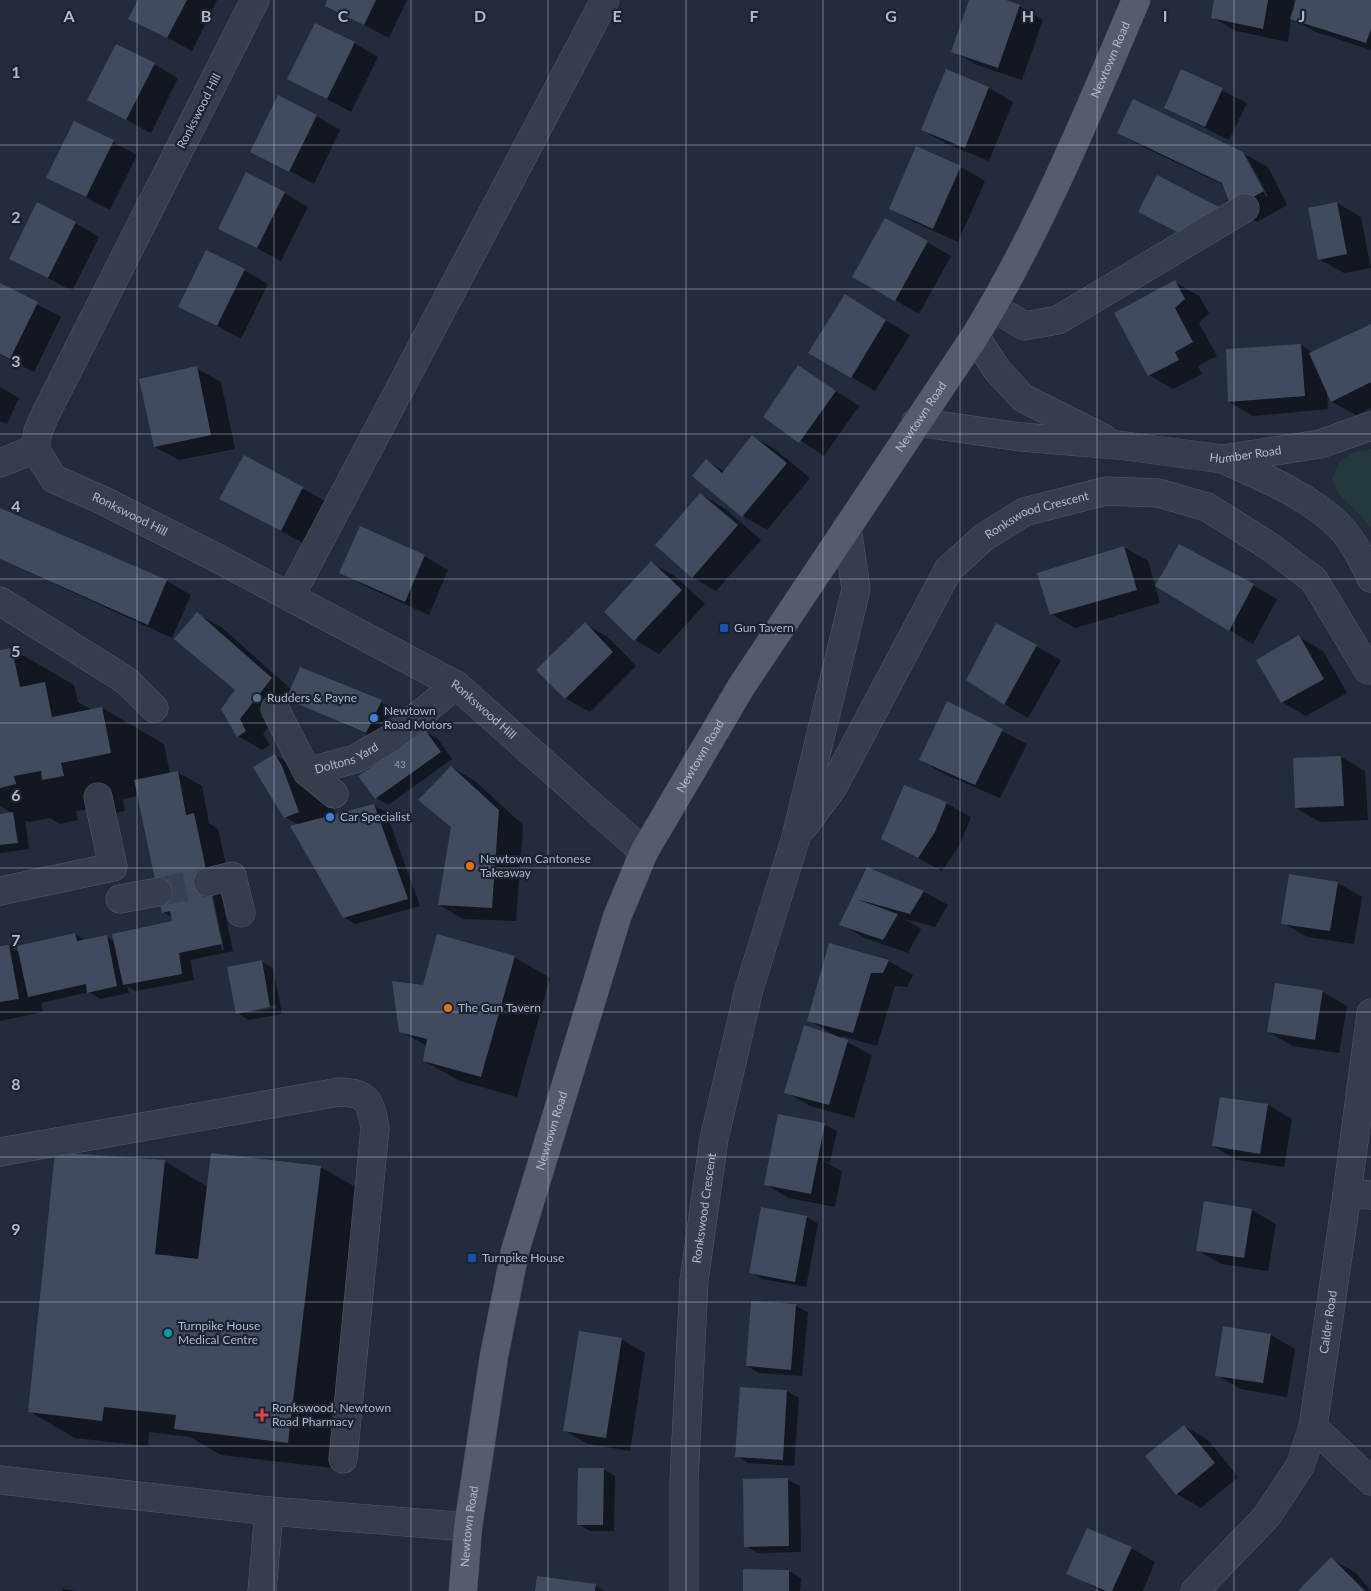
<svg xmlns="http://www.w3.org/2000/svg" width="1371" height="1591" font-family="Lato,sans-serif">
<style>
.green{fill:#24393e}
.shadow{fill:#0007;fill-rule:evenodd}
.building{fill:#404b5f}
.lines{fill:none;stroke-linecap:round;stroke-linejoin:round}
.minor-tunnel{stroke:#374152;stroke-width:28;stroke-dasharray:28 14;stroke-linecap:butt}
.minor-casing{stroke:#515968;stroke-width:29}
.major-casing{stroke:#3f4756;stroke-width:29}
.minor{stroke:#363e4d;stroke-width:28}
.major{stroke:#535d6d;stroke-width:28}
.grid{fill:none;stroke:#b1b9c8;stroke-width:1;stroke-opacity:0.55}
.transit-dot{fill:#1a4fb4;stroke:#1b2332;stroke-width:2}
.service-dot{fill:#5c6f8a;stroke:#1b2332;stroke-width:2}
.shop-dot{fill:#3f7fe0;stroke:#1b2332;stroke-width:2}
.food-dot{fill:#e8710a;stroke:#1b2332;stroke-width:2}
.culture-dot{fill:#0f9aa8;stroke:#1b2332;stroke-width:2}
.health-dot{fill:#e0444e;stroke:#1b2332;stroke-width:2}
.labels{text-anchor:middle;stroke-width:4.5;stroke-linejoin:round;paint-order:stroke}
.number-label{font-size:10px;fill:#959eae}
.street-label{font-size:12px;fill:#b1b9c8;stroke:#1b2332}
.poi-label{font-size:12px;fill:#b1b9c8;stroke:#1b2332;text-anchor:start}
.grid-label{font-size:16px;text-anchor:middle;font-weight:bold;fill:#b1b9c8;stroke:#1b2332;stroke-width:4.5;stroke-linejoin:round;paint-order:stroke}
</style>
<rect width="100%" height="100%" fill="#222c3d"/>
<polygon class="green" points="1371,449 1371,527 1339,494 1332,479 1339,461 1354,452"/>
<g class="shadow">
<polygon points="139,0 217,0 192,51 130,18"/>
<polygon points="329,0 407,0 389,38 326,5"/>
<polygon points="970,0 1002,0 1019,6 1043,20 1022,80 977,65 953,51"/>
<polygon points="1215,0 1294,0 1294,11 1297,0 1371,0 1371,50 1316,32 1291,18 1288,42 1236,31 1212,17"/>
<polygon points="354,43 378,57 351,112 289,79"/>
<polygon points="154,64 178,78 151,133 89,100"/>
<polygon points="946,71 989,88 1013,102 989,161 947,144 922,130"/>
<polygon points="1182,71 1247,103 1229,140 1165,108"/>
<polygon points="1134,101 1245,154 1266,197 1268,196 1246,155 1268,167 1287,205 1257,222 1233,208 1224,185 1143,147 1119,133"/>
<polygon points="316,116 340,130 314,184 252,151"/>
<polygon points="113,142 137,155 110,210 48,178"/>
<polygon points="917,148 961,167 985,181 958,242 914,222 890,208"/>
<polygon points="284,193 308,207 281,261 219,228"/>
<polygon points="1337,203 1361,217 1371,268 1344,273 1319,259"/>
<polygon points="1139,212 1244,222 1206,247"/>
<polygon points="75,223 99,237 72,291 10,258"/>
<polygon points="927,242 951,256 919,314 854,276"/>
<polygon points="244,270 268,284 241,339 179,306"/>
<polygon points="1175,282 1199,296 1209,313 1199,323 1217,356 1198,366 1202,374 1173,389 1149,375"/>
<polygon points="0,285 61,317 34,372 0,355"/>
<polygon points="869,310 910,335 875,391 809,352"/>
<polygon points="1371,325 1371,408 1356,415 1332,402 1327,392 1328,409 1253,416 1229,402 1301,345 1313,353"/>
<polygon points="799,367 859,406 824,456 764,416"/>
<polygon points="196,368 221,382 235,449 179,460 155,447"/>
<polygon points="0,387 19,398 7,424 0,421"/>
<polygon points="752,436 776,450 810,478 767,530 743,516 706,461 724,471"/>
<polygon points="245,457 327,502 305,544 221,499"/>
<polygon points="700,494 724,508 761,540 716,591 692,577"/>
<polygon points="0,509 167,581 191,595 172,638 0,559"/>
<polygon points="1124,547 1148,561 1160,603 1075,628 1051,614"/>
<polygon points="424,556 448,570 429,615 365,586 341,572"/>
<polygon points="652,563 676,577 705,604 659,654 635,640 605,612"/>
<polygon points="1253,585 1277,599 1253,644 1229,630"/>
<polygon points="197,614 221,627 292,690 301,669 393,708 378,739 290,700 263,734 270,745 262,750 238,736 237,690"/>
<polygon points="585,624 609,638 636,666 590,712 565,698"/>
<polygon points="996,624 1061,660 1028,718 1004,704"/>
<polygon points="1299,637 1323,651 1347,693 1306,716 1282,702"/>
<path d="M12,649L74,685L78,702L92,710L102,708L164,744L170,774L177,772L202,786L209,823L218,829L231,887L220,889L233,951L190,960L194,980L136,991L127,986L129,993L100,999L89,992L41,1003L43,1012L0,1021V948L9,946L20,953L75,934L86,941L106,937L115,941L173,922L172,917L163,912L138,796L123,799L125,811L106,815L94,808L76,811L78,820L60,824L50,818L29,822L25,820L29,849L0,853V815L13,813L0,806V652ZM209,891H212L224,950L222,951Z"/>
<polygon points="947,703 1027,744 1000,798 944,774 920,760"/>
<polygon points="425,732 437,738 452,759 388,805 376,798"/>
<polygon points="275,755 320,782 328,793 336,816 374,806 386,812 420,906 355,924 343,917 299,825 285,817"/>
<polygon points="1341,757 1365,771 1368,820 1320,822 1296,808"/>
<polygon points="451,767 475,781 523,825 516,921 463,919 439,905 453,827"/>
<polygon points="905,786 947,804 971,817 959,846 942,871 883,839"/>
<polygon points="868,869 924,892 948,905 935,927 905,919 921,929 908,953 865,938 841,924"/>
<polygon points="1338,883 1362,897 1354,944 1307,937 1283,923"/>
<polygon points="830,945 889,961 913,975 907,987 895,986 877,1046 842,1036 841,1039 872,1055 854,1118 810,1106 786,1092 836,1036 809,1020"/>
<polygon points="514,957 550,978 517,1097 460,1081 424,1061 427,1046 400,1031 424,986"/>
<path d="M261,961L273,968L282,1014L249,1020L237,1013ZM276,1005L277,1008L246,1013V1011Z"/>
<polygon points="1276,984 1323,992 1347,1006 1339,1053 1293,1046 1268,1032"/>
<polygon points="1268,1105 1292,1119 1284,1167 1237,1160 1213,1146"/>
<polygon points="779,1116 825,1125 837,1131 830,1162 825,1162 842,1171 835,1207 789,1198 765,1184"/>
<polygon points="164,1161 208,1187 320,1167 366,1193 333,1468 221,1455 190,1437 149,1432 148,1446 75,1438 29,1411"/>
<polygon points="1252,1210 1276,1224 1268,1271 1222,1264 1197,1250"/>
<polygon points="807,1217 818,1224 806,1287 762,1279 750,1272"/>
<polygon points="752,1302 796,1306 808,1312 802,1376 759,1373 747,1366"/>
<polygon points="1271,1335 1295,1349 1287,1397 1241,1389 1216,1375"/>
<polygon points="621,1339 645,1353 630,1451 588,1444 564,1430"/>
<polygon points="787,1391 799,1398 794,1466 748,1463 737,1456"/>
<polygon points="1184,1426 1208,1440 1238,1477 1201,1508 1177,1494"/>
<polygon points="603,1469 615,1476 614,1531 590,1531 578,1524"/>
<polygon points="788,1480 800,1486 801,1552 758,1553 746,1546"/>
<polygon points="1131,1548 1155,1562 1143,1591 1101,1591 1068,1573"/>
<polygon points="1331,1559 1356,1573 1371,1591 1300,1591"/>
<polygon points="789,1571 801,1578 800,1591 744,1591"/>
<polygon points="538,1578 596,1586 605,1591 536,1591"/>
<polygon points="62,1589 78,1591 62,1591"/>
</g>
<g class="building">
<polygon points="138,0 187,0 167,38 128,19"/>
<polygon points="327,0 376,0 364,25 325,6"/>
<polygon points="969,0 1006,0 1020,5 998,68 951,52"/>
<polygon points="1214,0 1268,0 1263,29 1211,18"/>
<polygon points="1296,0 1371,0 1371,29 1366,43 1290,19"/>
<polygon points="315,23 355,42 327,99 287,79"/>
<polygon points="116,44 155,63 126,120 87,100"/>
<polygon points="946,69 989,87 965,148 921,130"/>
<polygon points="1181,69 1223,88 1205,127 1164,108"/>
<polygon points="278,95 317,115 289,172 250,152"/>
<polygon points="1133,99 1243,152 1264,191 1232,209 1222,183 1117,133"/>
<polygon points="74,121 114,140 86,197 46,178"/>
<polygon points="916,146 961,166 933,229 889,209"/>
<polygon points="246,172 285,192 257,248 218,229"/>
<polygon points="1157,175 1221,208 1181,234 1138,212"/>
<polygon points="37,202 76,222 48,278 9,259"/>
<polygon points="1337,202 1347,254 1318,260 1308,208"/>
<polygon points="885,218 928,241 895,301 852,277"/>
<polygon points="206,250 245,269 217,326 178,307"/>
<polygon points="1175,280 1185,299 1175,308 1193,342 1175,352 1179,360 1148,376 1114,313"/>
<polygon points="0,283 38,302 10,359 0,354"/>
<polygon points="845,294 886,320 851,378 808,353"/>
<polygon points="1371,324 1371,382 1331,402 1309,353"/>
<polygon points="1301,344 1305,396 1228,402 1226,349"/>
<polygon points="798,365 836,391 799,443 763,417"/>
<polygon points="197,366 211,435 154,447 139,379"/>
<polygon points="752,435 787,463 742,517 692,476 706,459 722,473"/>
<polygon points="244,455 303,487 281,531 219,499"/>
<polygon points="700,493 738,525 692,578 655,545"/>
<polygon points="0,508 167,580 148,625 0,559"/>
<polygon points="360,526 425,555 405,602 339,573"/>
<polygon points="1179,544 1254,584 1229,631 1155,586"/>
<polygon points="1124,546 1137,590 1050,615 1037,573"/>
<polygon points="651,561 682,590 634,641 604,612"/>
<polygon points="197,612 272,678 240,719 246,731 237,737 221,709 235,690 174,639"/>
<polygon points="585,622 613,652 565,699 536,670"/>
<polygon points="996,623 1037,645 1004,705 966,680"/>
<polygon points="1299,635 1324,679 1281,703 1256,660"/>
<polygon points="12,648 20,687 45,682 52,717 102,707 111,753 61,763 64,776 42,780 41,771 14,776 16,784 0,788 0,650"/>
<polygon points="300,667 382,700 366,733 286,699"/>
<polygon points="947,701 1003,729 975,785 919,760"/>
<polygon points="425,730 441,752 375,799 358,776"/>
<polygon points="275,754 282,766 299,812 284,818 253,767"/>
<polygon points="1341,756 1344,806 1295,808 1293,758"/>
<polygon points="451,766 499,810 492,908 438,905 451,827 418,800"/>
<polygon points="178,771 186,815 194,813 222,944 179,953 182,974 123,985 112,934 172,921 170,911 162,913 134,780"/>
<polygon points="904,785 947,802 935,832 918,858 881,839"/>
<polygon points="374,804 408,899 343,918 290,826"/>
<polygon points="13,812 18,843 0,845 0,814"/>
<polygon points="867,867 924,891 910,914 856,899 898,914 883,940 839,925"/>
<polygon points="1289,874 1338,882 1330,931 1281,924"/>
<polygon points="75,933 77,941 107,935 117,986 87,993 86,984 28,997 17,946"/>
<polygon points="437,934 515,956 481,1077 423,1061 427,1039 399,1032 392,981 423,985"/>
<polygon points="829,943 889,960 883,973 871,973 853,1033 807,1021"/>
<polygon points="9,945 19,999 0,1002 0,946"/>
<polygon points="262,960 270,1007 236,1014 227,967"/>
<polygon points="1275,983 1323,990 1315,1040 1267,1032"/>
<polygon points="804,1025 848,1040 829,1105 784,1093"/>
<polygon points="1220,1097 1268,1104 1260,1154 1212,1146"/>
<polygon points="778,1114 825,1123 811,1194 764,1185"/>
<polygon points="55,1152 165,1160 155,1254 198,1259 211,1153 321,1166 288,1443 174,1429 176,1415 104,1407 102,1421 28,1412"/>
<polygon points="1204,1201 1252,1209 1244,1258 1196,1251"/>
<polygon points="761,1207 807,1216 795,1282 749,1273"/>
<polygon points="751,1301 796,1304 791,1370 746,1366"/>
<polygon points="1223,1326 1271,1334 1263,1383 1215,1376"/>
<polygon points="579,1331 622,1338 606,1438 563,1431"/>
<polygon points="740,1387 787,1390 783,1460 735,1457"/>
<polygon points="1184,1425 1215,1463 1176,1495 1145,1456"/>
<polygon points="578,1468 604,1468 603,1525 577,1525"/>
<polygon points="788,1478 789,1546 744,1547 743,1479"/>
<polygon points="1087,1528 1132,1547 1112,1591 1106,1591 1066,1574"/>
<polygon points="1331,1557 1365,1591 1298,1591"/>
<polygon points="743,1569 789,1570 789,1591 743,1591"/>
<polygon points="537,1576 596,1584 595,1591 535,1591"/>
</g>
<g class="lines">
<polyline class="minor-tunnel" points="158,892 208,882"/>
<g class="minor-casing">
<g id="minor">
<path id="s1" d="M255,0L45,415L38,431L35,449L54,479L102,500L215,557L456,685L644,852"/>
<polyline points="993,307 1024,326 1058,320 1245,208"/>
<polyline points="975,336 997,370 1023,398 1103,438"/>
<path id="s2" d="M916,422L1021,437L1118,445L1223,459L1320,444L1371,426"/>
<path d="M1223,459C1262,477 1308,495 1339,526C1353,540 1363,561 1371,578"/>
<polyline points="0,463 35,449"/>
<polyline points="290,597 605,0"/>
<polyline points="0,601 127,681 154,708"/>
<polyline points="275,709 307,772 334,794"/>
<path id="s3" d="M307,772L355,759L391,738L456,685"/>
<path id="s4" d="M804,826L833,787L948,570L983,538L1024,512L1106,491L1158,493L1207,507L1272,548L1314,580L1368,670L1371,669"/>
<polyline points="208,882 232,876 241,913"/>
<polyline points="0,891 113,867 98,797"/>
<polyline points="120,899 158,892"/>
<path d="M0,1152L339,1092C368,1093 370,1101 375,1128L343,1459"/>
<polyline points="1347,1194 1371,1195"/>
<polyline points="1313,1427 1371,1481"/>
<polyline points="0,1480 269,1511 468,1527"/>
<polyline points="262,1591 269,1511"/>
<path id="s5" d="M684,1591V1480L694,1281L714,1139L749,989L796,837L856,589L847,527"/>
<path id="s6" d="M1195,1591L1267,1516L1300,1466L1313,1427L1347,1194L1371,1013"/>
</g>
</g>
<g class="major-casing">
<g id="major">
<path id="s7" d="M463,1591L468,1527L494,1356L515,1251L617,917L644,852L741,687L975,336C1040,230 1087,115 1136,0"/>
</g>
</g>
<use href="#minor" class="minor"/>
<use href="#major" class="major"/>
</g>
<path class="grid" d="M137,0V1591M274,0V1591M411,0V1591M548,0V1591M686,0V1591M823,0V1591M960,0V1591M1097,0V1591M1234,0V1591M0,145H1371M0,289H1371M0,434H1371M0,579H1371M0,723H1371M0,868H1371M0,1012H1371M0,1157H1371M0,1302H1371M0,1446H1371"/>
<g class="transit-dot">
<rect x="719" y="623" width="10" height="10" rx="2.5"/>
<rect x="467" y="1253" width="10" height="10" rx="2.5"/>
</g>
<circle class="service-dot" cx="257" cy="698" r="5"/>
<g class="shop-dot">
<circle cx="374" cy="718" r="5"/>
<circle cx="330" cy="817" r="5"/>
</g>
<g class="food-dot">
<circle cx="470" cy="866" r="5"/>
<circle cx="448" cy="1008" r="5"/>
</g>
<circle class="culture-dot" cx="168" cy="1333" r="5"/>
<path class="health-dot" d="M259.5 1407.5h5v5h5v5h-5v5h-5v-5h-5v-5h5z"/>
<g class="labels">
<g class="number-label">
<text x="400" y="768">43</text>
</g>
<g class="street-label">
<text dy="4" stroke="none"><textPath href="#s7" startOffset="1685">Newtown Road</textPath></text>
<text transform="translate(199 111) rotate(-63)" y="4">Ronkswood Hill</text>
<text dy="4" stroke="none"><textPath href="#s7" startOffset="1280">Newtown Road</textPath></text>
<text dy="4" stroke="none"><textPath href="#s2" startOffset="332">Humber Road</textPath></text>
<text dy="4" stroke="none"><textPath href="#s1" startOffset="620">Ronkswood Hill</textPath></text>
<text dy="4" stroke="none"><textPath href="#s4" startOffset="401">Ronkswood Crescent</textPath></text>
<text dy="4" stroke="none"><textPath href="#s1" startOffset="1025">Ronkswood Hill</textPath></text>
<text dy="4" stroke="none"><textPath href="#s7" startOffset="875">Newtown Road</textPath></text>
<text dy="4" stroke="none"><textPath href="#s3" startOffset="42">Doltons Yard</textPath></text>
<text dy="4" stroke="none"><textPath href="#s7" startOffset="470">Newtown Road</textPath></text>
<text dy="4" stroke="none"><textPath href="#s5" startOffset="384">Ronkswood Crescent</textPath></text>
<text dy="4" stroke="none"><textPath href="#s6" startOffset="311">Calder Road</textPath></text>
<text dy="4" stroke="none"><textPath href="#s7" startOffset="65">Newtown Road</textPath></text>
</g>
<g class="poi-label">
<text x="734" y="632">Gun Tavern</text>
<text x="267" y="702">Rudders &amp; Payne</text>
<text x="384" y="715">Newtown<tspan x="384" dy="14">Road Motors</tspan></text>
<text x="340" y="821">Car Specialist</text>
<text x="480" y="863">Newtown Cantonese<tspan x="480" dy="14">Takeaway</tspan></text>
<text x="458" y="1012">The Gun Tavern</text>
<text x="482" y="1262">Turnpike House</text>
<text x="178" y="1330">Turnpike House<tspan x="178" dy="14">Medical Centre</tspan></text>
<text x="272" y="1412">Ronkswood, Newtown<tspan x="272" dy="14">Road Pharmacy</tspan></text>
</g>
</g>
<g class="grid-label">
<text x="69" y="22">A</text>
<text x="206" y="22">B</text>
<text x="343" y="22">C</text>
<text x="480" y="22">D</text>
<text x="617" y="22">E</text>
<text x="754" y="22">F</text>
<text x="891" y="22">G</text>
<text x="1028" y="22">H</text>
<text x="1165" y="22">I</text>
<text x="1302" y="22">J</text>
<text x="16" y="78">1</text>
<text x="16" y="223">2</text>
<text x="16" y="367">3</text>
<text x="16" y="512">4</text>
<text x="16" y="657">5</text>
<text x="16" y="801">6</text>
<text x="16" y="946">7</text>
<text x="16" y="1090">8</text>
<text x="16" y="1235">9</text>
</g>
</svg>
